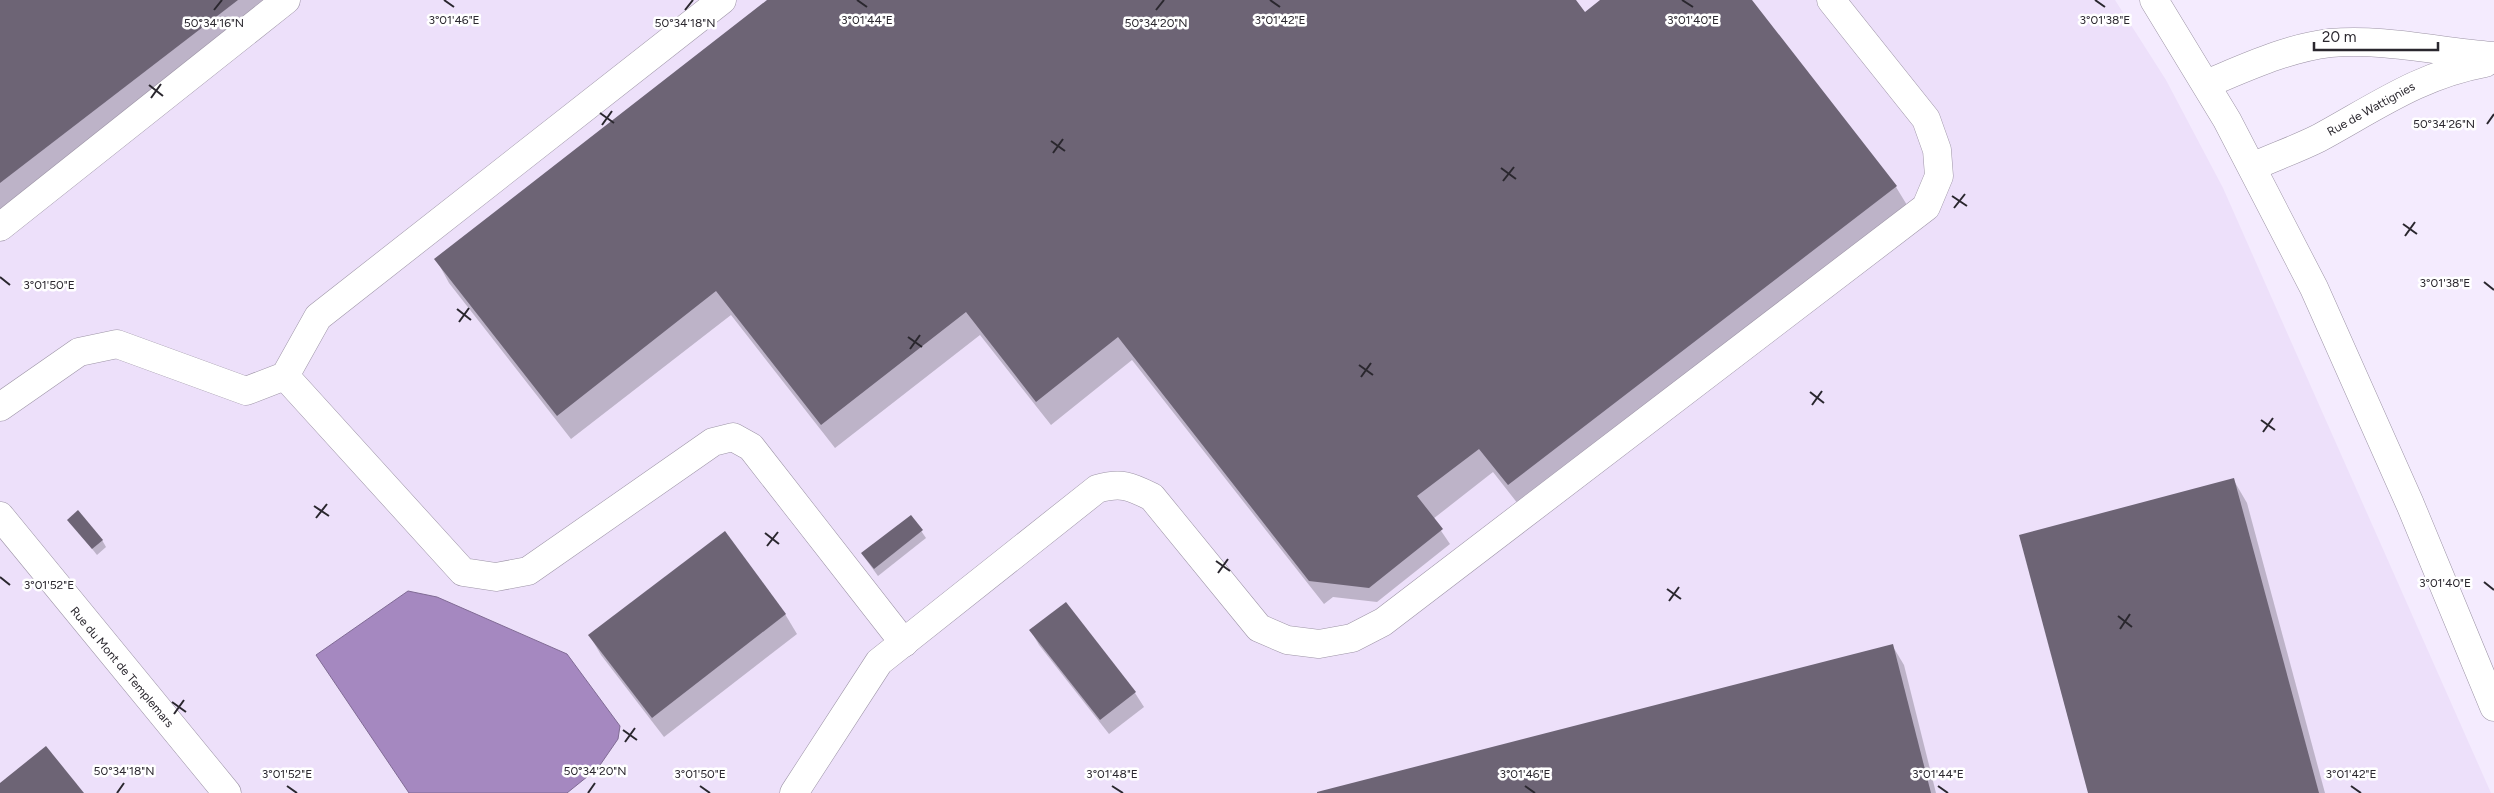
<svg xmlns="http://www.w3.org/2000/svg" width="2494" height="793" font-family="Figtree,sans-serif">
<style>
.built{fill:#ede0fa}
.water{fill:#a588c0;stroke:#806b94}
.shadow{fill:#0003}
.building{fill:#6d6475}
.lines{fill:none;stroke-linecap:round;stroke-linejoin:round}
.minor-casing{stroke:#9d94a6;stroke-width:29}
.major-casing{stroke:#9d94a6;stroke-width:29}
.minor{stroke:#fff;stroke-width:28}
.major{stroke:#fff;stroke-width:28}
.ticks{fill:none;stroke:#2a272e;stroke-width:2}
.labels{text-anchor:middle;stroke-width:5;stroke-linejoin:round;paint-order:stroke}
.street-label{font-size:12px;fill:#2a272e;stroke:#fff}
.ticks-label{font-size:12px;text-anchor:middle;fill:#2a272e;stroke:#fff;stroke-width:5;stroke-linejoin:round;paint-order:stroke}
</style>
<rect width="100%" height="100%" fill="#f4ebfe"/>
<polygon class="built" points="0,0 2115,0 2166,80 2223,188 2491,793 0,793"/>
<polygon class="water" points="408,591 437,597 567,654 620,726 618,739 598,768 567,793 409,793 316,655"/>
<g class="shadow">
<polygon points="0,0 283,0 0,217"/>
<polygon points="769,0 1574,0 1585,14 1602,0 1750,0 1896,187 1910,210 1522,509 1493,472 1433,519 1450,544 1377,602 1333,597 1324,604 1132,360 1051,425 980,335 835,448 731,315 571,439 449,283 436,259"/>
<polygon points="2233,479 2247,503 2325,793 2089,793"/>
<polygon points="911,516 926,538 878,576 862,554"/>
<polygon points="69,520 102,540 106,547 97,555"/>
<polygon points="1066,604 1135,693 1144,707 1109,734 1039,645 1031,631"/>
<polygon points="785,614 797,634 664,737 601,655 590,636"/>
<polygon points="1892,645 1904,665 1936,793 1319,793"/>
</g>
<g class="building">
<polygon points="0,0 238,0 0,183"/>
<polygon points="767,0 1576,0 1585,12 1600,0 1752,0 1897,186 1508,485 1479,449 1417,496 1443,529 1369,588 1309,581 1118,337 1036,402 966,312 821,425 716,291 557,416 434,259"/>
<polygon points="2234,478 2319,793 2088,793 2019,535"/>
<polygon points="78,510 103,540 92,549 67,520"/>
<polygon points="911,515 923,530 874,569 861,553"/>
<polygon points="725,531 786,614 652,718 588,635"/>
<polygon points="1066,602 1136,692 1100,720 1029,630"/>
<polygon points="1893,644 1931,793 1317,793 1317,792"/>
<polygon points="46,746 84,793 0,793 0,783"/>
</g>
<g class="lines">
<g class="minor-casing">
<g id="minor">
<path d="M2206,84C2245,68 2287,48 2330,43C2383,38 2440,52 2494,56"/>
<path d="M2252,167C2274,157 2297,149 2319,138C2376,107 2420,75 2485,63"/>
<polyline points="0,227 286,0"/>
<polyline points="285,376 463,572 496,577 528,571 713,442 733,437 751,447 904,643"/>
<polyline points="0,407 79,352 117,344 246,391 285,376 318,317 722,0"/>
<polyline points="0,516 227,793"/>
<path d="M794,793L879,662L1097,489C1121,482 1130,486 1152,497L1259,628L1287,640L1319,644L1352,638L1383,622L1926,207L1939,176L1937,150L1926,119L1831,0"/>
</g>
</g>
<g class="major-casing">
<polyline id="major" points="2154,0 2227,120 2314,288 2410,504 2494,707"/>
</g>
<use href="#minor" class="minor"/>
<use href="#major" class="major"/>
</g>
<path class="ticks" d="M444,0L454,7M857,0L867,7M1270,0L1280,7M1682,0L1693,7M2095,0L2105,7M214,10L222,0M685,10L693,0M1156,10L1164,0M149,85L163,96M151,98L161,84M600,113L614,123M2487,124L2494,114M602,125L612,111M1051,141L1065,151M1053,153L1063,139M1501,168L1516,179M1503,181L1514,167M1952,196L1967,206M1954,208L1965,194M2403,224L2417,234M2405,236L2415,222M0,277L10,285M2484,282L2494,290M457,309L471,320M459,322L469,308M908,337L922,347M910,349L920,335M1359,365L1373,375M1361,377L1371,363M1810,392L1824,403M1812,405L1822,391M2261,420L2275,430M2263,432L2273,418M314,506L329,516M316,518L327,504M765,533L779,544M767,546L778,532M1216,561L1230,571M1218,573L1228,559M0,577L10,585M2484,582L2494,590M1667,589L1681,599M1669,601L1679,587M2118,616L2132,627M2120,629L2130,614M172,702L186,712M174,714L184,700M623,730L637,740M625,742L635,728M287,786L297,793M700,786L710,793M1112,786L1123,793M1525,786L1535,793M1938,786L1948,793M2351,786L2361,793M117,793L124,783M588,793L595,783"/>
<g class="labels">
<g class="street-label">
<text transform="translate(2371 109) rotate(-29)" y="4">Rue de Wattignies</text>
<text transform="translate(122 667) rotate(50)" y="4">Rue du Mont de Templemars</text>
</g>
</g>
<g class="ticks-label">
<text x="454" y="24">3°01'46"E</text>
<text x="867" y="24">3°01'44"E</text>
<text x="1280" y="24">3°01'42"E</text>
<text x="1693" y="24">3°01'40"E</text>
<text x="2105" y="24">3°01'38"E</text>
<text x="685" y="27">50°34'18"N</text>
<text x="1156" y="27">50°34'20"N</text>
<text x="214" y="27">50°34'16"N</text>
<text x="2444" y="128">50°34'26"N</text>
<text x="2445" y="287">3°01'38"E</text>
<text x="49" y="289">3°01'50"E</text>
<text x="2445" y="587">3°01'40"E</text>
<text x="49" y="589">3°01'52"E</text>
<text x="124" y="775">50°34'18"N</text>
<text x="595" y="775">50°34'20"N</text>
<text x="287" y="778">3°01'52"E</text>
<text x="700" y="778">3°01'50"E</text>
<text x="1112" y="778">3°01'48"E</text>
<text x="1525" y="778">3°01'46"E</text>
<text x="1938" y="778">3°01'44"E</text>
<text x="2351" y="778">3°01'42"E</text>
</g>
<path d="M2314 42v8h124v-8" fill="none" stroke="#2a272e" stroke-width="2.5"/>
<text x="2322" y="42" font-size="15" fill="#2a272e" stroke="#ffffff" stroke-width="4" paint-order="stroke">20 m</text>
</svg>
